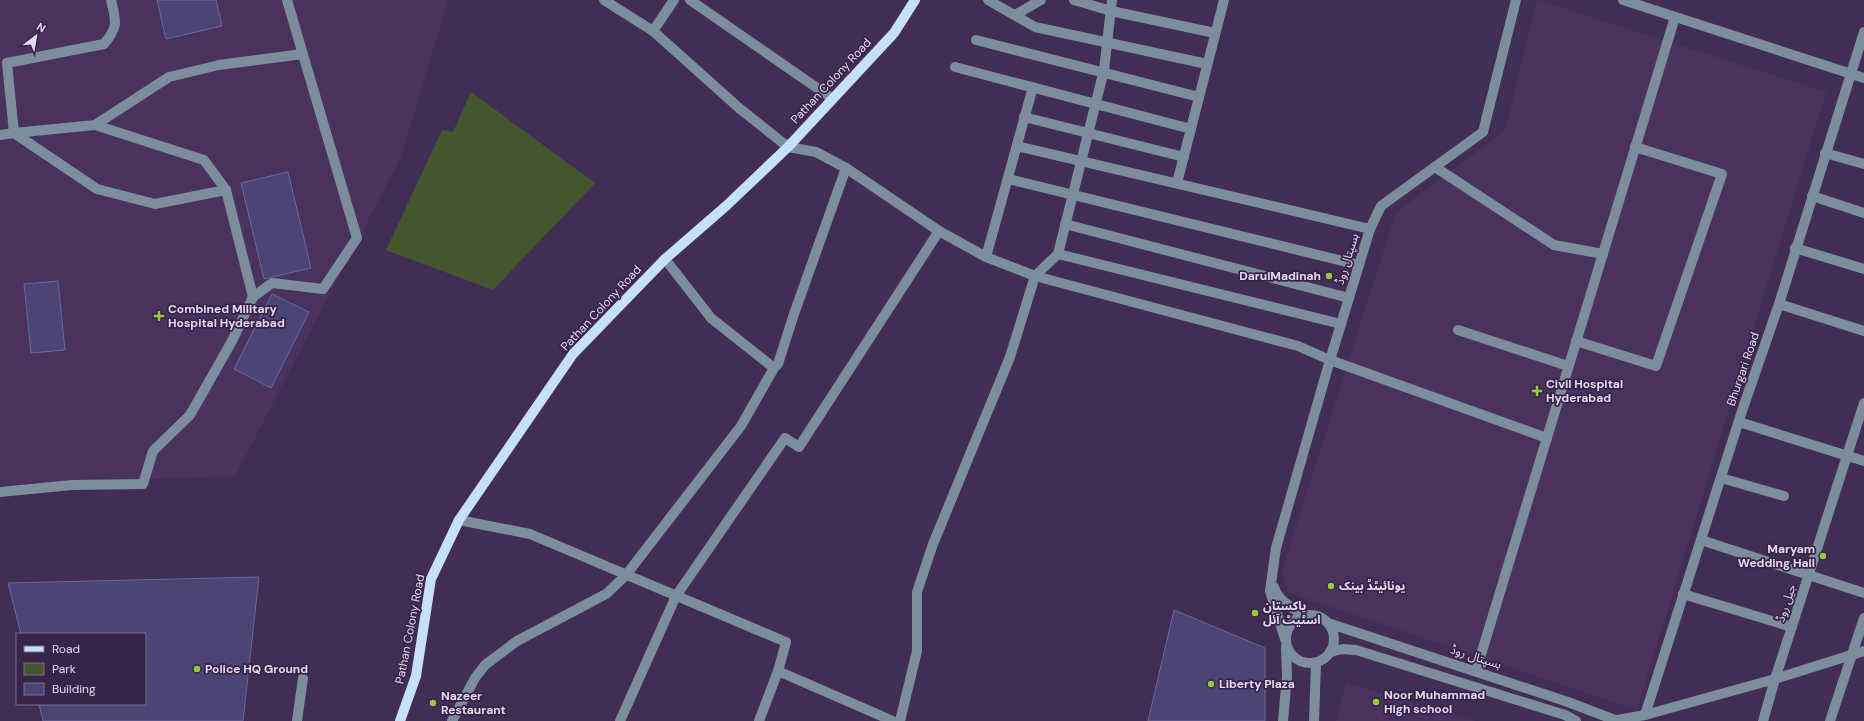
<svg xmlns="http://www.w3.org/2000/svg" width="1864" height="721" font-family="'DM Sans','Noto Sans Arabic',sans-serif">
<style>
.built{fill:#4a325f}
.green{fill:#44562b}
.building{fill:#4a4477;stroke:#6b6895}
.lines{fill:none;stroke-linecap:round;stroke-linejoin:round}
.minor{stroke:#7c8d9d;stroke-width:10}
.major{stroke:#c4e0fa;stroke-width:10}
.poi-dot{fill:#97cc38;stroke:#382449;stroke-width:1.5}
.labels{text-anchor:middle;stroke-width:3.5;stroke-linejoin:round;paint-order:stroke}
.street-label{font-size:12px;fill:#e5d9f1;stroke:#382449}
.poi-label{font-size:12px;font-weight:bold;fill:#e5d9f1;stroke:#382449;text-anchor:start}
</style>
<rect width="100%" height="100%" fill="#422e54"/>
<g class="built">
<polygon points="0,0 448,0 401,157 235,476 0,485"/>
<polygon points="1537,0 1826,92 1637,710 1287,592 1282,571 1396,212 1505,131"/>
<polygon points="1346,683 1475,721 1336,721"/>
</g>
<polygon class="green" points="471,92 595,183 493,290 386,250 442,130 453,132"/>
<g class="building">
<polygon points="157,0 216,0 222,26 166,39"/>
<polygon points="288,172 311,268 264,279 241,183"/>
<polygon points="58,281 65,350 31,353 24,284"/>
<polygon points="272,294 309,312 271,388 234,369"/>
<polygon points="259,577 243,721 43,721 39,704 145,704 145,634 21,634 8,583"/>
<polygon points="1174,610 1265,648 1265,721 1148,721"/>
</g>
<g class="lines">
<g class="minor">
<path d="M111,0C116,21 119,26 104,44L7,63L14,133L95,125L169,77L219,65L303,54"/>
<polyline points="604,0 653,31 739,108 788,147 816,152 846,168 939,231 986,257 1035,276 1298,346 1330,360 1547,438"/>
<polyline points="690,0 833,99"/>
<polyline points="988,0 1035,27 1207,64"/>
<polyline points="1074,0 1111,11 1215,33"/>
<polyline points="1623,0 1864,78"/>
<polyline points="1015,15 1041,0"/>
<polyline points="653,31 674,0"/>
<polyline points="976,40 1199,97"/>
<polyline points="955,67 1191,129"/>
<polyline points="1024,117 1184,157"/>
<polyline points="95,125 204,160 226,190"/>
<polyline points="0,135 14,133 97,189 155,204 226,190 253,297 272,283 323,289 357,238 287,0"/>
<polyline points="1017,146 1370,229"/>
<polyline points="1825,153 1864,164"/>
<polyline points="1435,167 1554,245 1603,254"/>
<polyline points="1008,179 1359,265"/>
<polyline points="1177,183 1224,0"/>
<polyline points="1812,196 1864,213"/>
<polyline points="1065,224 1349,298"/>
<polyline points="1795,248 1864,269"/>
<polyline points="1058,254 1341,324"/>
<polyline points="986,257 1033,87"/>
<polyline points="665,259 711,318 774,368"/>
<polyline points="1779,304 1864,331"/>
<polyline points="1458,330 1568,366"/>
<polyline points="1576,341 1656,366 1722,174 1635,147"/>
<polyline points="1739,422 1864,461"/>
<polyline points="1721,478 1784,496"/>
<polyline points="0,492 72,485 143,484 153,451 190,415 232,341 253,297"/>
<polyline points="459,520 530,534 786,642 778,671"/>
<polyline points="1701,540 1864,593"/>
<path d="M1274,587C1278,601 1293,608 1304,616"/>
<polyline points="1683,594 1792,627"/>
<circle cx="1310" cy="639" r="24"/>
<polyline points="1328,623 1568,702 1615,720"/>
<polyline points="1285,639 1270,591 1276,548 1330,360 1370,229 1381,206 1483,132 1516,0"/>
<polyline points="1330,652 1343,649 1356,650 1565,715 1576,721"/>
<polyline points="1476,671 1675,17"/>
<polyline points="1645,715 1742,411 1779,304 1864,32"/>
<polyline points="297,721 303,678"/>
<polyline points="452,721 475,678 485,665 517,641 606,594 626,575 741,426 774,368 778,364 794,314 846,168"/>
<polyline points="620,721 676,596 785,438 799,447 939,231"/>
<polyline points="759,721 778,671 893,721"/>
<polyline points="900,721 917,651 917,592 933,544 1010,357 1035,276 1058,254 1104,70 1112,0"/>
<polyline points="1283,721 1287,676 1286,647"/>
<polyline points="1314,721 1316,663"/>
<polyline points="1612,721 1645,715 1775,679 1864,651"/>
<polyline points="1763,721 1775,679 1864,403"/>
<polyline points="1830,721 1864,618"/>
</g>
<polyline class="major" points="400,721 416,676 431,579 459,520 573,354 665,259 726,206 788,147 894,33 915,0"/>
</g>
<g class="poi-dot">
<circle cx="1329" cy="276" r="4"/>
<path d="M157 310h4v4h4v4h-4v4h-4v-4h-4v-4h4z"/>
<path d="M1535 385h4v4h4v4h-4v4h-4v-4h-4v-4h4z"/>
<circle cx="1823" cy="556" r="4"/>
<circle cx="1331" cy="586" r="4"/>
<circle cx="1255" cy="613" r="4"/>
<circle cx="197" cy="669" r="4"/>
<circle cx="1211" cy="684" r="4"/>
<circle cx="1376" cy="702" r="4"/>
<circle cx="433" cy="703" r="4"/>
</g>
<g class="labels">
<g class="street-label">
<text transform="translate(831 81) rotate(-47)" y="4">Pathan Colony Road</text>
<text transform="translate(1347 259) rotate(-73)" y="4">ہسپتال روڈ</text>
<text transform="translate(601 308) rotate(-47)" y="4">Pathan Colony Road</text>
<text transform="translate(1743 369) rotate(-71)" y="4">Bhurgari Road</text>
<text transform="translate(1786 603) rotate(-72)" y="4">جیل روڈ</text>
<text transform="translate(410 629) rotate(-79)" y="4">Pathan Colony Road</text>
<text transform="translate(1476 657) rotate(18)" y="4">ہسپتال روڈ</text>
</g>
<g class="poi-label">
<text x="1321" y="280" text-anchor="end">DarulMadinah</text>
<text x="168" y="313">Combined Military<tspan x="168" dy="14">Hospital Hyderabad</tspan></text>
<text x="1546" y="388">Civil Hospital<tspan x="1546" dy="14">Hyderabad</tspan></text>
<text x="1815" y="553" text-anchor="end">Maryam<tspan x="1815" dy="14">Wedding Hall</tspan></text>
<text x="1339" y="590">یونائیٹڈ بینک</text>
<text x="1263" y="610">پاکستان<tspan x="1263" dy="14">اسٹیٹ آئل</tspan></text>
<text x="205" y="673">Police HQ Ground</text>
<text x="1219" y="688">Liberty Plaza</text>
<text x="1384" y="699">Noor Muhammad<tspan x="1384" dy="14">High school</tspan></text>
<text x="441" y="700">Nazeer<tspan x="441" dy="14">Restaurant</tspan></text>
</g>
</g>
<rect x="16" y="633" width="130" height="72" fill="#382449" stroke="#7d6c8c"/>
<rect x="24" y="646" width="20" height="6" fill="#c4e0fa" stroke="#7d6c8c"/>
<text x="52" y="653" font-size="12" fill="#e5d9f1">Road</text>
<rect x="24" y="663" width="20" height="12" fill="#44562b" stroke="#7d6c8c"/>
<text x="52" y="673" font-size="12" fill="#e5d9f1">Park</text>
<rect x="24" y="683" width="20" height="12" fill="#4a4477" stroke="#7d6c8c"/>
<text x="52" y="693" font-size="12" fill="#e5d9f1">Building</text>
<g transform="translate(36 36) rotate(31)" stroke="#382449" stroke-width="3" paint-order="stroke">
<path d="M0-3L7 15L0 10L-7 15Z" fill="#e5d9f1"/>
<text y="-6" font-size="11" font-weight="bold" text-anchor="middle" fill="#e5d9f1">N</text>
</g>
</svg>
